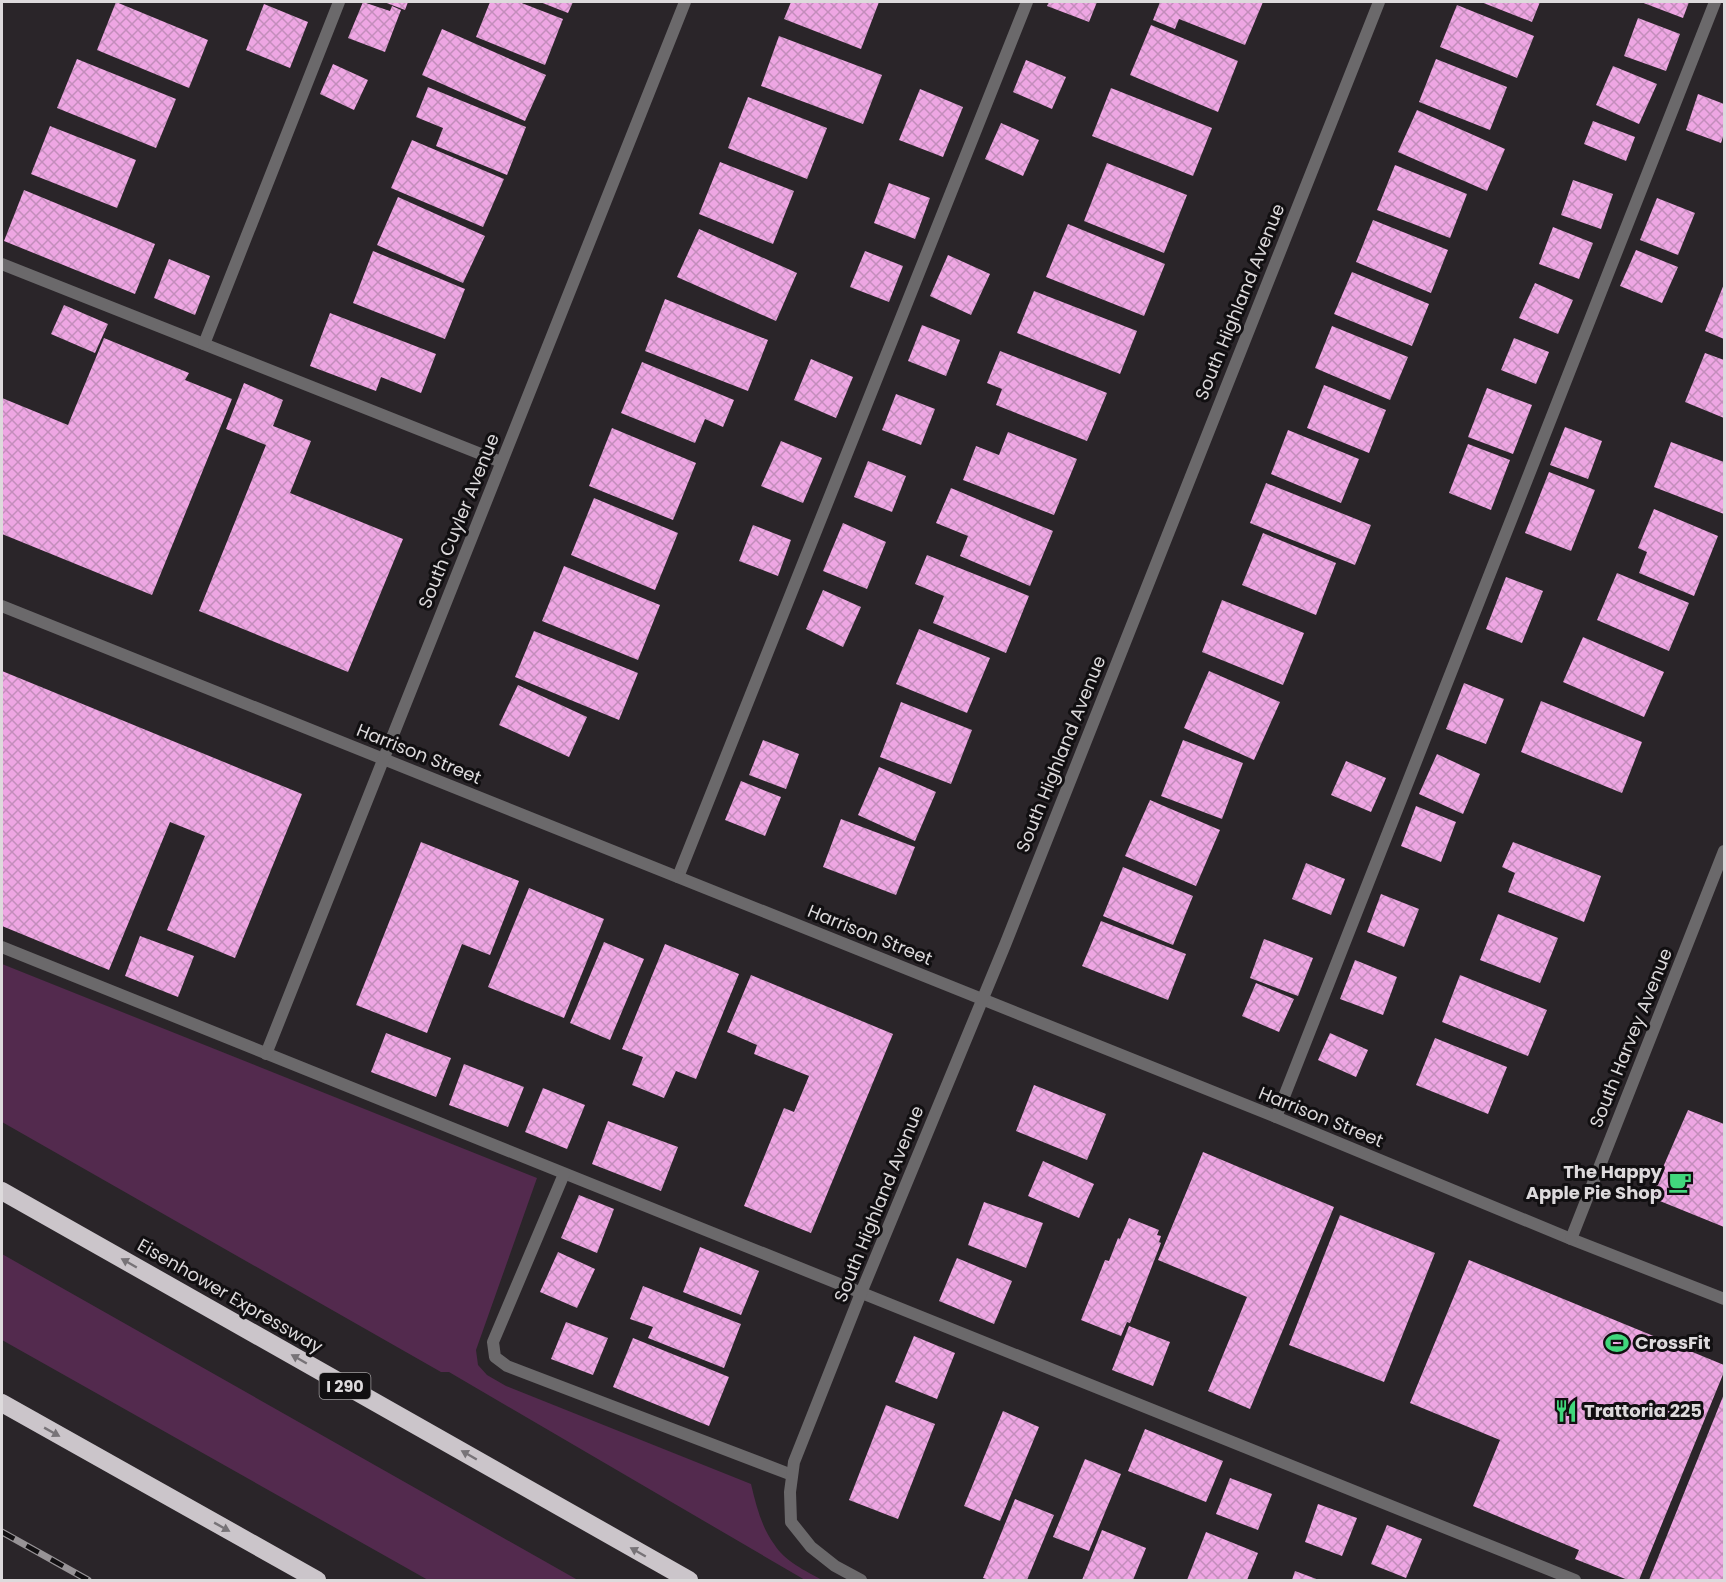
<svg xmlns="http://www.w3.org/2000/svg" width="1726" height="1582" font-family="Poppins,sans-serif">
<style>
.grass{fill:#532a4e}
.building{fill:url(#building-cross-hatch)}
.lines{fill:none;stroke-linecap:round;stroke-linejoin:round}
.service{stroke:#6b696b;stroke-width:12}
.minor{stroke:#6b696b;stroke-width:12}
.motorway{stroke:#cbc5ca;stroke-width:18}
.rail-casing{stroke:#979396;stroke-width:7}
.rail{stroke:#110f11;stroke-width:4.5;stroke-dasharray:14;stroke-linecap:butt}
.oneway{fill:#777377}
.labels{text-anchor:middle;stroke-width:6;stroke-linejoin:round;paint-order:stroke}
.shield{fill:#110f11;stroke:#a09d9f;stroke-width:1.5}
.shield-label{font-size:16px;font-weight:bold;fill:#dddadc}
.street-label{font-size:18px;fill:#dddadc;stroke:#110f11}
.poi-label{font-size:18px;font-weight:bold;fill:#dddadc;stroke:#110f11;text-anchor:start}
</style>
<defs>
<pattern id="building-cross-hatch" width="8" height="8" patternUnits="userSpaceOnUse" patternTransform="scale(1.5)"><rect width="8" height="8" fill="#eea6e3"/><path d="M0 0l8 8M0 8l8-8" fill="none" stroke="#c38dbb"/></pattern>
</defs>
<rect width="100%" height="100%" fill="#2a2529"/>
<g class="grass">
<path d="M2,964L537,1178L476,1350L478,1365L487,1375L506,1386L751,1484C756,1505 761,1526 774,1544C784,1561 806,1571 822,1580H805L449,1372H441L2,1122Z"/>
<polygon points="2,1254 576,1579 578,1580 428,1580 2,1340"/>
</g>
<g class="building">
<polygon points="116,2 208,40 189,88 97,50"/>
<polygon points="363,2 390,11 392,6 401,10 385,52 348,38"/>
<polygon points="384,2 408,2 405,10"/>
<polygon points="490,2 519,2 563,19 545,65 476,37"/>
<polygon points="540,2 573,2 568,13"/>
<polygon points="791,2 879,2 861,49 784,19"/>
<polygon points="1049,2 1097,2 1089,22 1047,6"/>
<polygon points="1160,2 1263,2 1245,45 1179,19 1175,29 1153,20"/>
<polygon points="1481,2 1540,2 1532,22"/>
<polygon points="1641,2 1689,2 1683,18"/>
<polygon points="264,4 308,22 290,68 246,50"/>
<polygon points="1457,5 1534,36 1517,78 1440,47"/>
<polygon points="1638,18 1680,34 1666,71 1624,56"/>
<polygon points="1151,25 1238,61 1218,112 1130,75"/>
<polygon points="442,29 546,75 525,121 422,75"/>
<polygon points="779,36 882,75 863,124 761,86"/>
<polygon points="77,59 176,99 156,148 57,108"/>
<polygon points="1436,59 1507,87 1490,130 1419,102"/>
<polygon points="1026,60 1066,77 1052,109 1013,92"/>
<polygon points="333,64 368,80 354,110 320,94"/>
<polygon points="1613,66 1657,84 1639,124 1596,105"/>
<polygon points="428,87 526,127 507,175 436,146 443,128 416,117"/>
<polygon points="1111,88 1212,128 1193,176 1092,136"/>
<polygon points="920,89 963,107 943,157 899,140"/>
<polygon points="1698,94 1724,104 1724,134 1721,143 1686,130"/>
<polygon points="748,97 827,128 807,179 728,148"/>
<polygon points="1417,110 1505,149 1487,191 1398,152"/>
<polygon points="1593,121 1635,137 1626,161 1584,144"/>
<polygon points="1001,123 1039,140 1023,176 985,159"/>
<polygon points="50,126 136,160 117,208 31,174"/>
<polygon points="412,140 504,179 483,227 391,188"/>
<polygon points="720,162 794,191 773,244 699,214"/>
<polygon points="1107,163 1187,195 1164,253 1084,221"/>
<polygon points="1395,165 1467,194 1450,238 1377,210"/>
<polygon points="1573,180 1613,194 1601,229 1561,215"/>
<polygon points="889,183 930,198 915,239 874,223"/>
<polygon points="24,190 155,244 135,294 4,241"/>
<polygon points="398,197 485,236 463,283 377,245"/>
<polygon points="1657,198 1695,213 1678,255 1640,240"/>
<polygon points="1373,220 1448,250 1431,293 1356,262"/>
<polygon points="1068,224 1165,264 1144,316 1046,277"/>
<polygon points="1553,227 1593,243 1579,279 1539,264"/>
<polygon points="699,229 797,273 776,321 677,277"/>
<polygon points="1636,250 1678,267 1662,303 1620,286"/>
<polygon points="373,251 465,289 445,339 353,303"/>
<polygon points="865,251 903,266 889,302 850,287"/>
<polygon points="948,255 990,274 971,315 930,296"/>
<polygon points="169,259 210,276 195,315 154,298"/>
<polygon points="1352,272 1429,304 1412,346 1334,314"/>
<polygon points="1535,283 1573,300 1558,334 1519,318"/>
<polygon points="1724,284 1724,339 1705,331"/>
<polygon points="1034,291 1137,331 1120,374 1017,333"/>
<polygon points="665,299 768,340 748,391 645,351"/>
<polygon points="64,305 108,324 95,353 51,334"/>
<polygon points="330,313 436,354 421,393 381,377 376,391 310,366"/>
<polygon points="922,325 960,340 946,376 908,361"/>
<polygon points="1332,326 1408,357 1390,400 1315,368"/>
<polygon points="104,338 189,373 185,380 232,399 152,595 2,534 2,398 68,425"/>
<polygon points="1514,338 1549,352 1536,384 1501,370"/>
<polygon points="1000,351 1107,393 1087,441 996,405 1002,389 987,383"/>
<polygon points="1705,353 1724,360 1724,418 1685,402"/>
<polygon points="811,359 853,377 836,418 794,400"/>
<polygon points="642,362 734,400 723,427 705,419 695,443 621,413"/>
<polygon points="244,383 283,400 273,426 311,441 290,493 403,539 348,672 199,611 266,445 226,429"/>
<polygon points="1324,385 1386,410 1369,453 1307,428"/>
<polygon points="1487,388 1532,405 1513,454 1468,437"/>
<polygon points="896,394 935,409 921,445 882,430"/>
<polygon points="1565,427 1602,441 1588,479 1550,465"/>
<polygon points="612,428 696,463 673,520 589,486"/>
<polygon points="1288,430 1359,459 1341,503 1271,474"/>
<polygon points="1008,432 1077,459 1054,515 963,480 976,446 999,455"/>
<polygon points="781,441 822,458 803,503 761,486"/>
<polygon points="1671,442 1724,462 1724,514 1654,487"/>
<polygon points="1468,444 1510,460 1491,510 1449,493"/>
<polygon points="868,461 906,476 892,512 854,497"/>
<polygon points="1549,472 1595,490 1571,551 1525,533"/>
<polygon points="1266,483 1371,525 1355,565 1250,523"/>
<polygon points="951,488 1053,531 1030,586 960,556 968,536 936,523"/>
<polygon points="594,498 678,533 655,590 571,555"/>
<polygon points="1654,509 1718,536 1694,596 1639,573 1647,552 1638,548"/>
<polygon points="843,523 886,542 867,589 823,571"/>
<polygon points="753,525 791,540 778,576 739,561"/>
<polygon points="1263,533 1336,563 1316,615 1242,585"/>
<polygon points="927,555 1029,596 1006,653 933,623 944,596 915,584"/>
<polygon points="564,566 660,605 638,660 542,621"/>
<polygon points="1617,573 1689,603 1669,651 1597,620"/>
<polygon points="1506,577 1543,591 1522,643 1486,629"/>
<polygon points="823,590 861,607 843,647 806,629"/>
<polygon points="1222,600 1304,633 1283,685 1202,652"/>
<polygon points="919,629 990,658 967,713 896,684"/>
<polygon points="534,631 638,673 619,720 515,677"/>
<polygon points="1583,637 1664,672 1644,717 1563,682"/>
<polygon points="2,671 302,794 235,958 167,930 205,836 170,822 109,970 2,926"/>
<polygon points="1209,671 1280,702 1254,760 1184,728"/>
<polygon points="1464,683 1504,699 1486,744 1446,729"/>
<polygon points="518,685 587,717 569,757 499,725"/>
<polygon points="1541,701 1642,742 1622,793 1521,752"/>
<polygon points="901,702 972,730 951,784 880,757"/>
<polygon points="763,740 799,754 786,789 749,775"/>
<polygon points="1183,740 1243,763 1222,819 1161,796"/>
<polygon points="1437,754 1480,774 1463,814 1419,794"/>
<polygon points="1346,761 1386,778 1371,812 1331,795"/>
<polygon points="879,767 936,792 915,841 858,815"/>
<polygon points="741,781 781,797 765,836 725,820"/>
<polygon points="1150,800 1220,830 1196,886 1125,856"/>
<polygon points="1416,806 1456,822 1441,862 1401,846"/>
<polygon points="841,819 915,847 896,895 823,867"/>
<polygon points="421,842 519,881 490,955 462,944 427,1033 356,1005"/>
<polygon points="1513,842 1601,876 1584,922 1508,892 1515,873 1502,867"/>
<polygon points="1306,863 1345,879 1331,915 1292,899"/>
<polygon points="1123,867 1193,896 1173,945 1103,916"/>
<polygon points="529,888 604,919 564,1018 488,987"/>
<polygon points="1381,894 1419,909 1404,947 1367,932"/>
<polygon points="1498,914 1558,938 1540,983 1480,960"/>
<polygon points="1101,921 1186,954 1168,1000 1082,966"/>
<polygon points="140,936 194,956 178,997 125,976"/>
<polygon points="1264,939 1313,958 1298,996 1250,978"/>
<polygon points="604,942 644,959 610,1040 570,1023"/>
<polygon points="665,944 739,974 696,1079 676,1071 664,1098 632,1085 643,1057 622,1049"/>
<polygon points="1355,960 1397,977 1383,1015 1340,999"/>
<polygon points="751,975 893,1034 811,1233 744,1206 784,1108 794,1112 809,1076 754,1054 757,1045 727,1032"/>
<polygon points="1460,975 1547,1010 1528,1056 1442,1022"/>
<polygon points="1256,983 1294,999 1279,1032 1242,1016"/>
<polygon points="386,1033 451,1058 436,1097 371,1072"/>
<polygon points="1330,1033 1368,1050 1356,1077 1318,1060"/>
<polygon points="1435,1038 1507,1067 1488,1114 1416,1085"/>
<polygon points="464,1064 524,1087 508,1127 449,1105"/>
<polygon points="1034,1085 1106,1114 1087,1160 1016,1131"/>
<polygon points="543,1088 585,1105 567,1149 525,1132"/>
<polygon points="1688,1110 1724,1124 1724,1227 1650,1197"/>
<polygon points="608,1121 678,1147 661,1191 592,1164"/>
<polygon points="1203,1152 1334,1207 1250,1409 1208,1391 1247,1297 1158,1260"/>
<polygon points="1043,1161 1094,1184 1079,1218 1028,1196"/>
<polygon points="579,1195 614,1209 597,1253 561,1238"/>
<polygon points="984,1202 1043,1223 1026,1268 968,1245"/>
<polygon points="1340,1215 1435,1253 1384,1382 1289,1345"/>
<polygon points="1129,1218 1159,1230 1157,1235 1161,1236 1159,1242 1161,1243 1130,1323 1127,1322 1121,1336 1081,1320 1105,1260 1109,1261 1118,1238 1120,1239"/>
<polygon points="700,1247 759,1271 741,1315 683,1292"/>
<polygon points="558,1252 595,1269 577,1308 540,1292"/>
<polygon points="957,1258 1012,1281 994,1324 939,1301"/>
<polygon points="1469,1260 1724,1365 1724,1372 1639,1580 1628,1580 1575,1559 1579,1550 1473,1506 1500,1440 1410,1403"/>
<polygon points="643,1286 741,1324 724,1368 648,1338 653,1327 630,1319"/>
<polygon points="566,1322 608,1338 593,1375 551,1359"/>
<polygon points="1129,1326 1170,1342 1153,1386 1112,1370"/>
<polygon points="914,1336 955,1353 937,1399 895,1382"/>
<polygon points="633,1338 729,1377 709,1426 613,1387"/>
<polygon points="1724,1394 1724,1580 1649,1580"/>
<polygon points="886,1405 935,1424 898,1519 849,1500"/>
<polygon points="1003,1411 1039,1427 1000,1521 964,1506"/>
<polygon points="1145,1429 1223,1461 1206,1502 1128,1471"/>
<polygon points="1085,1459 1121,1474 1089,1551 1053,1537"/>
<polygon points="1230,1478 1272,1494 1258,1530 1216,1514"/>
<polygon points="1015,1499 1054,1515 1027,1580 990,1580 983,1578"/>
<polygon points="1318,1504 1357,1518 1342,1556 1305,1542"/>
<polygon points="1387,1525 1422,1539 1406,1578 1371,1564"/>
<polygon points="1102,1530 1146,1548 1133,1580 1082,1580"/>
<polygon points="1206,1532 1258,1553 1247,1580 1187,1580"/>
<polygon points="1295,1571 1319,1580 1292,1580"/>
</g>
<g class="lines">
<g class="service">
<polyline points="2,264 501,462"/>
<polyline points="204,344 339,2"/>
<polyline points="678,877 1027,2"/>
<polyline points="2,947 1575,1580"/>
<polyline points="1276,1117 1715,2"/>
<polyline points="564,1174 493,1342 495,1357 507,1366 792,1475"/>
</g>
<g class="minor">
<polyline points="2,606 1276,1117 1571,1239 1724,1299"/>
<polyline points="266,1054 685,2"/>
<polyline points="1571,1239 1724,851"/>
<polyline points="861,1580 835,1566 811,1547 791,1522 790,1492 794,1462 861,1293 1005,945 1379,2"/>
</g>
<g class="motorway">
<polyline points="2,1191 689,1580"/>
<polyline points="2,1403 317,1580"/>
</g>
<g class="rail-casing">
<polyline id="rail" points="2,1532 88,1580"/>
</g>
<use href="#rail" class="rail"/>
</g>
<defs><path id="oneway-solid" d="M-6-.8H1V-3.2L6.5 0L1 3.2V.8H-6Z" transform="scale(1.5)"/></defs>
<g class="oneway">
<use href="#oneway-solid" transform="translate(129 1263) rotate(-150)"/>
<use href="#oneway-solid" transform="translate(299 1359) rotate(-150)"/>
<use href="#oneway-solid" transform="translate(52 1432) rotate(29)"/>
<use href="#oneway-solid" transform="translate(469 1455) rotate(-150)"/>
<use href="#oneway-solid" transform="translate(222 1527) rotate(29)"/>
<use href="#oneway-solid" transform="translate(638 1552) rotate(-150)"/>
</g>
<defs>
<g id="cafe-bare" transform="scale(1.8)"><path d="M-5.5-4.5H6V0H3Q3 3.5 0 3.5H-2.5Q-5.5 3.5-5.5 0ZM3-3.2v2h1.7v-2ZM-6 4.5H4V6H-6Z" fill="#41d77c" stroke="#110f11" stroke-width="2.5" paint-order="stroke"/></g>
<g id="stadium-bare" transform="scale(1.8)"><path d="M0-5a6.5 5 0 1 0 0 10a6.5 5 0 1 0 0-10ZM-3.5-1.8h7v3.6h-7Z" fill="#41d77c" stroke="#110f11" stroke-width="2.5" paint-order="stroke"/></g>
<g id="restaurant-bare" transform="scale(1.8)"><path d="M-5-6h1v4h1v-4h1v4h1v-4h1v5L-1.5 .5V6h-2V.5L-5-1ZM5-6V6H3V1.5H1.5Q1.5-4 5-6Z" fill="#41d77c" stroke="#110f11" stroke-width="2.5" paint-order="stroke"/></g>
</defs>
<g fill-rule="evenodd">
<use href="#cafe-bare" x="1680" y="1182"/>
<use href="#stadium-bare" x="1617" y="1343"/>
<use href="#restaurant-bare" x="1566" y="1411"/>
</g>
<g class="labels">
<rect class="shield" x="319.5" y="1373" width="51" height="26" rx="4.5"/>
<g class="shield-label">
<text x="345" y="1392">I 290</text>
</g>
<g class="street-label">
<text transform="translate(1240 302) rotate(-68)" y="6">South Highland Avenue</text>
<text transform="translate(459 521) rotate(-68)" y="6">South Cuyler Avenue</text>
<text transform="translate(419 754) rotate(22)" y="6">Harrison Street</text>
<text transform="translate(1061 754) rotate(-68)" y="6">South Highland Avenue</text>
<text transform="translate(870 935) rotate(22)" y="6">Harrison Street</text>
<text transform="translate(1631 1038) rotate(-68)" y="6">South Harvey Avenue</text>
<text transform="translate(1321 1117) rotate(22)" y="6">Harrison Street</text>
<text transform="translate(879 1204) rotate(-68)" y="6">South Highland Avenue</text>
<text transform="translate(230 1296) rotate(30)" y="6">Eisenhower Expressway</text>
</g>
<g class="poi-label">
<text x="1662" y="1178" text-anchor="end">The Happy<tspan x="1662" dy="21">Apple Pie Shop</tspan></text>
<text x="1635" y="1349">CrossFit</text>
<text x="1584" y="1417">Trattoria 225</text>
</g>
</g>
<rect width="1726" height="1582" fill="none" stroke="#dddadc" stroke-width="6"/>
</svg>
